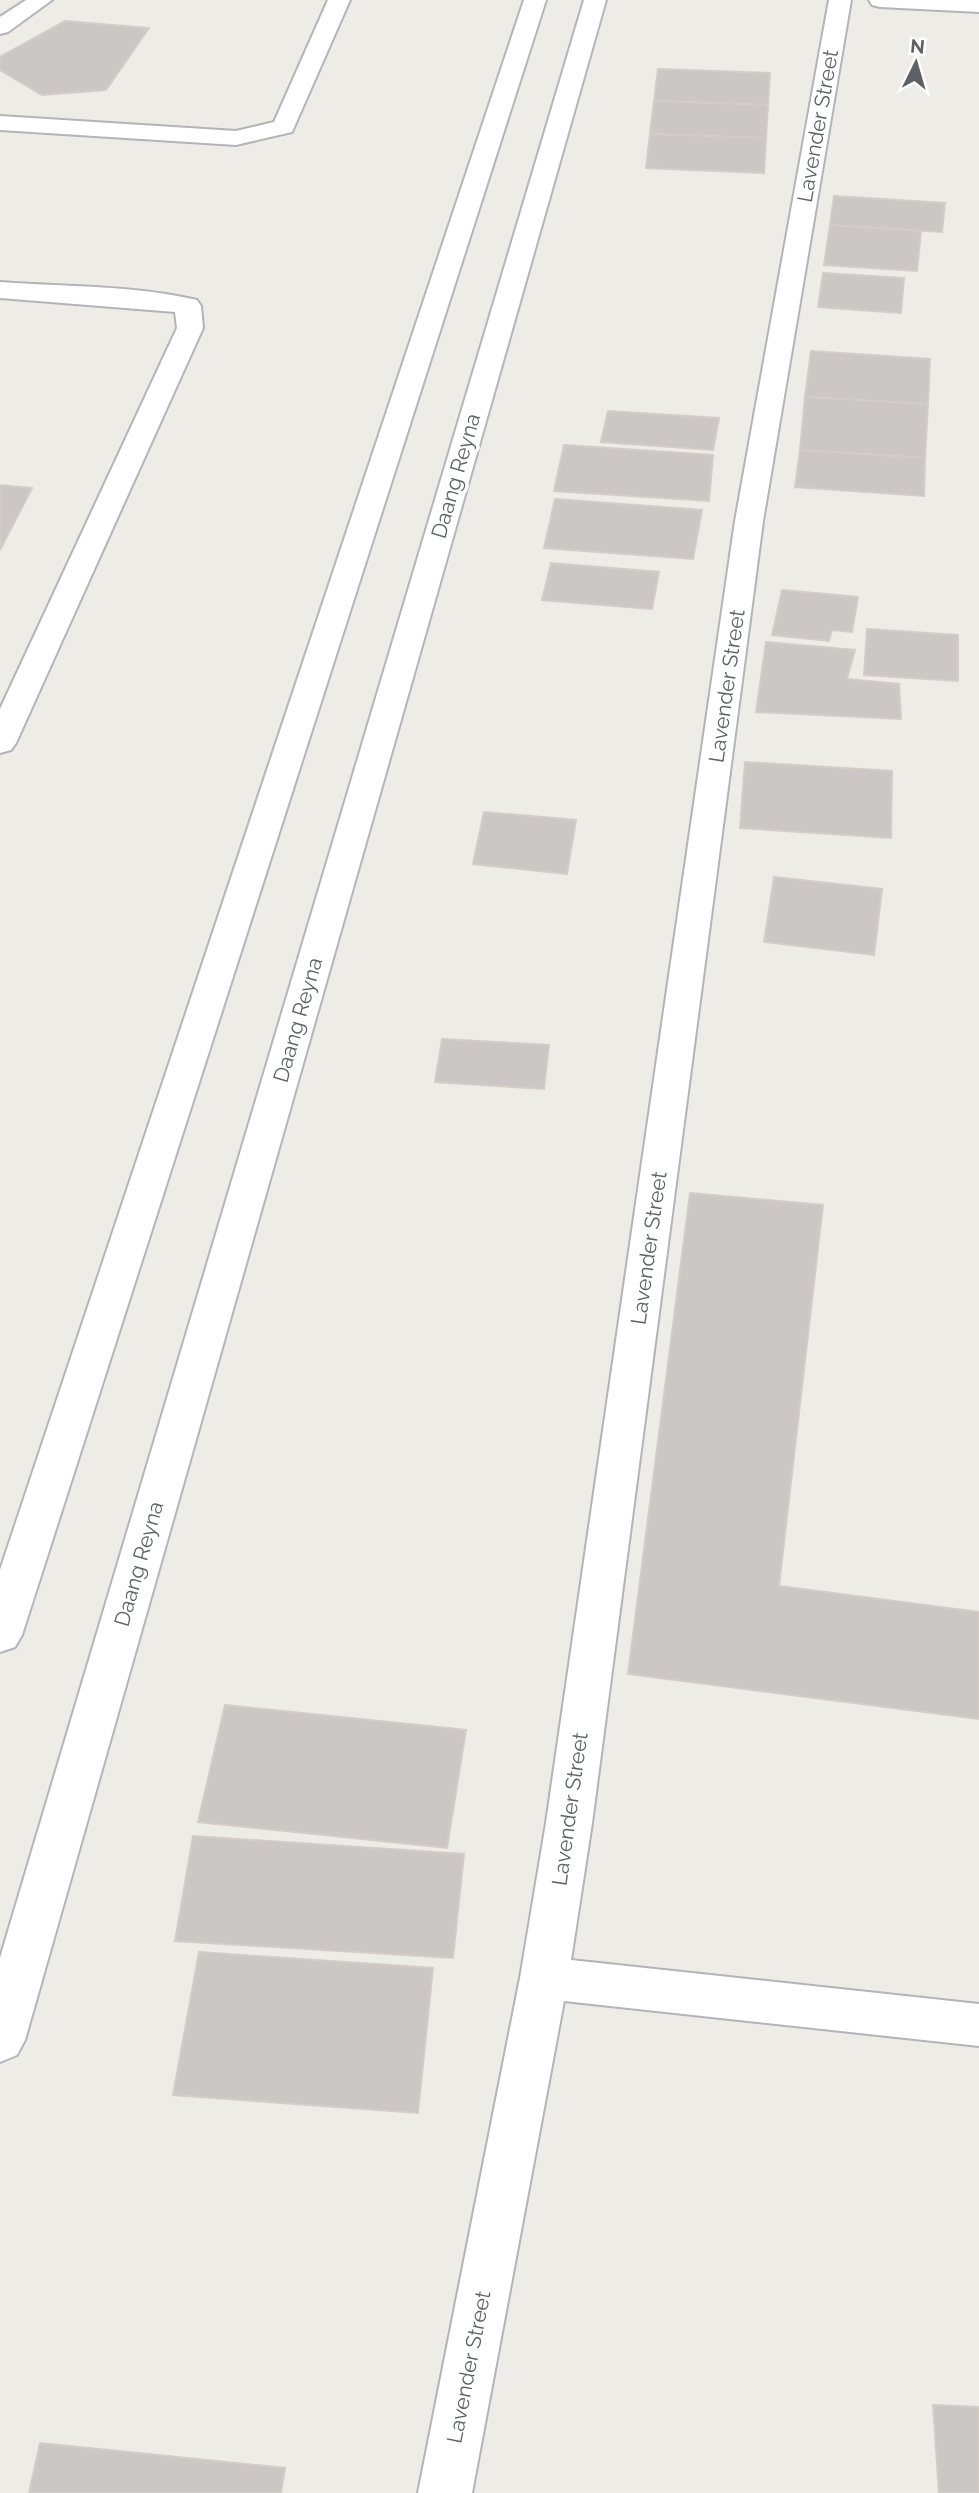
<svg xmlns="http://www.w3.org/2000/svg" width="979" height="2493" font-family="Raleway,sans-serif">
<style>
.building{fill:#cac7c4;stroke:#d3cdc6;stroke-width:2}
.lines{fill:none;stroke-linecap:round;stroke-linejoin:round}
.minor-casing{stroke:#b2b4b7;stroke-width:4}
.secondary-casing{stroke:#b3b6b9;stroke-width:4}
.minor{fill:#fff;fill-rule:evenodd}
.secondary{fill:#fff;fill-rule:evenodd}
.labels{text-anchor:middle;stroke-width:7;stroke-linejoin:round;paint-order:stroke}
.street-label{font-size:21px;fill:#5e6265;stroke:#fff}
</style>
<rect width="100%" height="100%" fill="#eeece7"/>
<g class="building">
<polygon points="65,21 149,28 106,90 42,95 0,70 0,57"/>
<polygon points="658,69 770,73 768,105 654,101"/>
<polygon points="654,101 768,105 766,138 650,134"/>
<polygon points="650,134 766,138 764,173 646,168"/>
<polygon points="834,196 945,203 942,232 830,225"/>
<polygon points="830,225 921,231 917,271 824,265"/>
<polygon points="823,273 904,278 901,313 818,307"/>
<polygon points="811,351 930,359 928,404 805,397"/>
<polygon points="805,397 928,404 925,458 800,450"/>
<polygon points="608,411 719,418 713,450 601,442"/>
<polygon points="564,445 713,455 709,501 554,491"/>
<polygon points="800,450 925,458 924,496 795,487"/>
<polygon points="0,485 32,488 0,550"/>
<polygon points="555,499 702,510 693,559 544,548"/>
<polygon points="551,563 659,572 652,609 542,600"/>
<polygon points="782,590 858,597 852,632 832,630 829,641 772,635"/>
<polygon points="867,629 958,635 958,681 864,675"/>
<polygon points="766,642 855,650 847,679 899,684 901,719 756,712"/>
<polygon points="745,762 892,771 891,838 740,828"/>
<polygon points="484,812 576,820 567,874 473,864"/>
<polygon points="774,877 882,889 874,955 764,942"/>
<polygon points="442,1039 549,1045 544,1089 435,1082"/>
<polygon points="690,1193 823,1205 779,1586 979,1612 979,1719 628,1674"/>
<polygon points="225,1705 466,1730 447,1848 198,1822"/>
<polygon points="193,1836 464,1854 453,1958 175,1941"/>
<polygon points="199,1952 433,1968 418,2113 173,2095"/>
<polygon points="933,2405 979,2407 979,2493 939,2493"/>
<polygon points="40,2443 285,2468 281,2493 29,2493"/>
</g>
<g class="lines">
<g class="minor-casing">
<g id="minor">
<polygon points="26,0 52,0 8,32 0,34 0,17"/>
<polygon points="328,0 350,0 292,132 236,145 0,130 0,116 236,131 274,122"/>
<polygon points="829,0 851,0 763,521 592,1823 571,1960 979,2004 979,2046 564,2001 472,2493 418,2493 520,1978 546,1823 735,521"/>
<polygon points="869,0 979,0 979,12 880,7 872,5"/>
<path d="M0,282C65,287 134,285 197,300L201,306L203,328L16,743L11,750L0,753V709L177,328L175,312L0,298Z"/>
</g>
</g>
<g class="secondary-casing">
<g id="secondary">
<polygon points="524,0 546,0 22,1635 15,1647 0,1652 0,1570"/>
<polygon points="584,0 606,0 25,2040 17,2055 0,2062 0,1958"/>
</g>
</g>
<use href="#minor" class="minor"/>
<use href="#secondary" class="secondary"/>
</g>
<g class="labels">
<g class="street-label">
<text transform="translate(818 126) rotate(-80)" y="7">Lavender Street</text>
<text transform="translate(456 476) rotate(-74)" y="7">Daang Reyna</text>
<text transform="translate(727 686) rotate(-82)" y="7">Lavender Street</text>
<text transform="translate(298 1020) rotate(-74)" y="7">Daang Reyna</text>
<text transform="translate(649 1248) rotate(-82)" y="7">Lavender Street</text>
<text transform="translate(139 1564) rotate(-74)" y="7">Daang Reyna</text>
<text transform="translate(570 1809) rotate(-82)" y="7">Lavender Street</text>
<text transform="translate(469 2367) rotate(-79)" y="7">Lavender Street</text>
</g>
</g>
<g transform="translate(916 63) rotate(5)" stroke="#ffffff" stroke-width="5" paint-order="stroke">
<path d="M0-5L12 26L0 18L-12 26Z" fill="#5e6265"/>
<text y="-10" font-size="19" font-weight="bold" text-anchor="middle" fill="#5e6265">N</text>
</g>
</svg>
